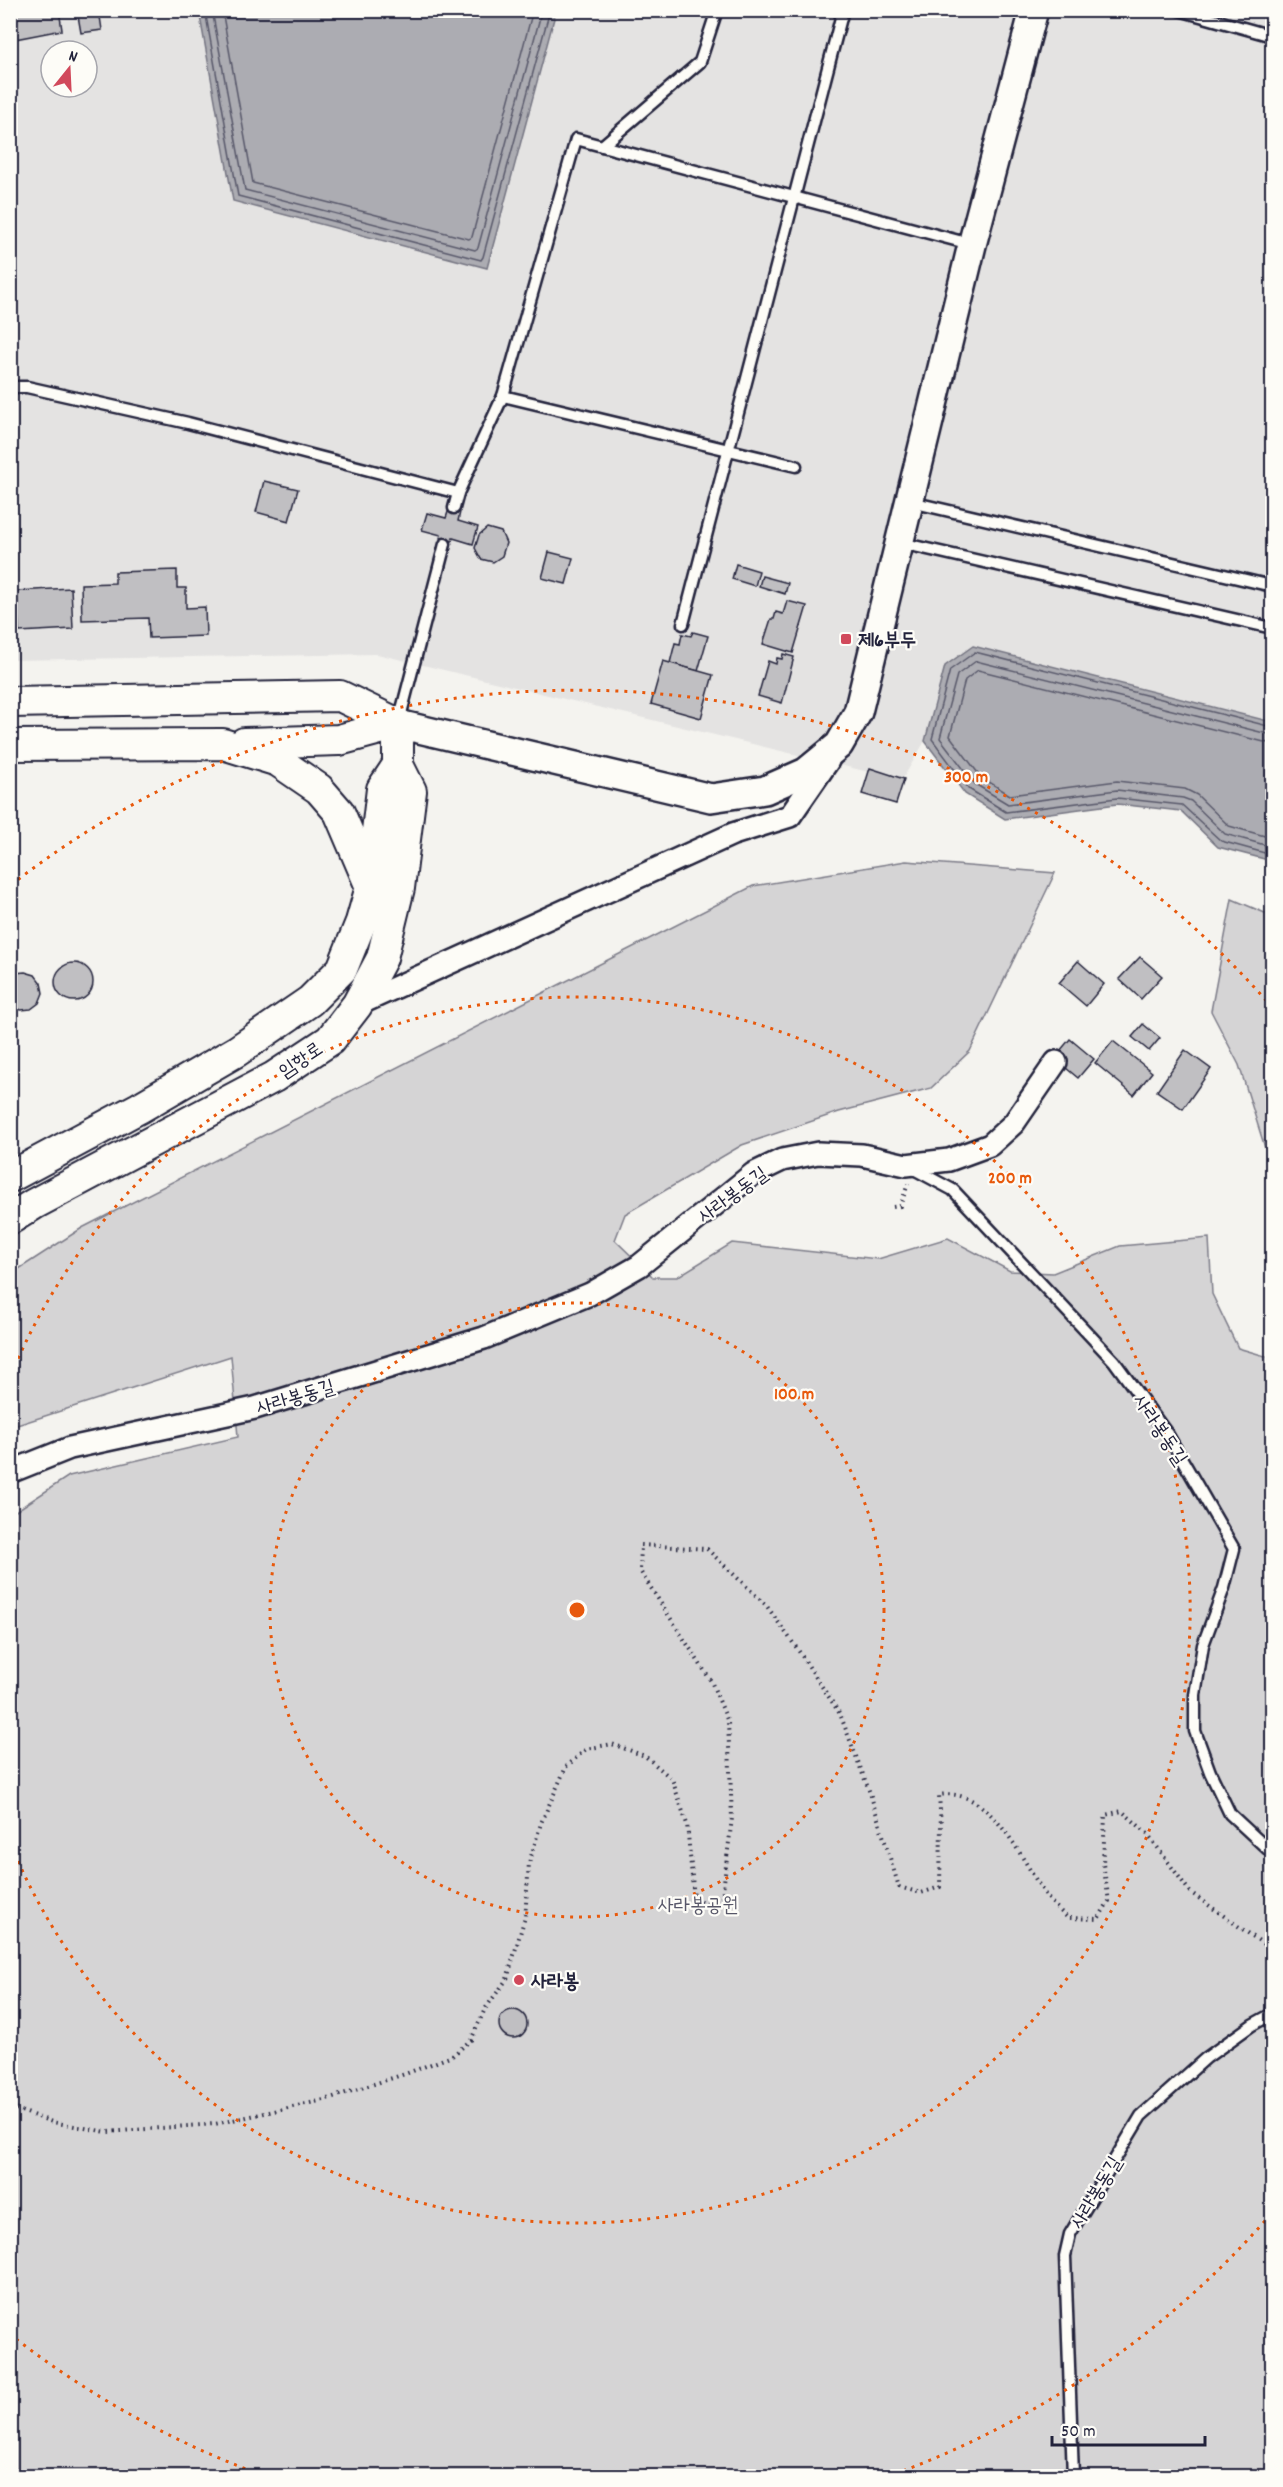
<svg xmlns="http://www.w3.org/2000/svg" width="1283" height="2487" font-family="Dekko,'Poor Story',sans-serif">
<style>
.built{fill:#e4e3e2;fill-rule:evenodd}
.green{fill:#d5d4d5;stroke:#7c7b88;stroke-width:1.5}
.water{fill:#acacb2;stroke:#757582;stroke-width:1.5}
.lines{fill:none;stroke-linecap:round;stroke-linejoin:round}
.shore{stroke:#59596b;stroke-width:1.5}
.building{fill:#c0bfc2;stroke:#22223b;stroke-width:1.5}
.service-casing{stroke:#22223b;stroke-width:15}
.minor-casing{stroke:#22223b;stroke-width:26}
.tertiary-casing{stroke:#22223b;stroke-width:32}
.secondary-casing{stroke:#22223b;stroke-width:34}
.path{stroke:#22223b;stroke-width:4;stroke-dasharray:1.5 4.5;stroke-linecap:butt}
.service{stroke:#fdfcf7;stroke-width:10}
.minor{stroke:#fdfcf7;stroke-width:21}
.tertiary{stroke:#fdfcf7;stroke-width:27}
.secondary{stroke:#fdfcf7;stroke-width:30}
.ring{fill:none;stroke:#e8590c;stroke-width:3;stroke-dasharray:3 6}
.poi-dot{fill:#d1495b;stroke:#fdfcf7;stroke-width:2}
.labels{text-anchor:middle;stroke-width:4.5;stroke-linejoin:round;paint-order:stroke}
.poi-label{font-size:20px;font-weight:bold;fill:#22223b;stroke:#fdfcf7;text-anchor:start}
.street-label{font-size:20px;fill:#22223b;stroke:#fdfcf7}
.park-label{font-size:20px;fill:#585769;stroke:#fdfcf7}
.centre{fill:#e8590c;stroke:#fdfcf7;stroke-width:3}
.ring-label{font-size:18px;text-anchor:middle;font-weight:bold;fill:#e8590c;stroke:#fdfcf7;stroke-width:4.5;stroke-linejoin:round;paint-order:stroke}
</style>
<rect width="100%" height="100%" fill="#f4f3ef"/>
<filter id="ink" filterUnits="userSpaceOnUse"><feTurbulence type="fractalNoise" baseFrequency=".0167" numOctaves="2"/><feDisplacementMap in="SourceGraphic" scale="12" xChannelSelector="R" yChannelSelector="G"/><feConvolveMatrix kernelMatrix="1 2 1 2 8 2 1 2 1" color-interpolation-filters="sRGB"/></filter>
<g filter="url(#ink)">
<path class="built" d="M10,11H199L233,201L487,267L556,11H1272V722L973,646L945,666L925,741L902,780L377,654L11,660ZM51,51H87V87H51Z"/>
<g class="green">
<polygon points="906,861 1055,873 970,1051 931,1088 839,1112 742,1145 625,1214 615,1240 653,1277 677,1277 732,1243 878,1259 948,1238 1010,1271 1053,1273 1120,1246 1209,1238 1212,1294 1238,1348 1272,1358 1272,2476 11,2476 11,1514 69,1476 238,1437 231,1356 11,1427 11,1274 82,1228 753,886"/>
<polygon points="1232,899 1272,916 1272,1160 1266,1151 1239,1065 1211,1011"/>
</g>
<g class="water">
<polygon points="199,11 556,11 487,268 233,201"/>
<polygon points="973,646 1272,722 1272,861 1218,847 1181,811 1117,804 1005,819 965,794 925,741 945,666"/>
</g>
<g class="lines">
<g class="shore">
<polyline points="205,10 238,196 481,260 483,257 550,10"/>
<polyline points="212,10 245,190 475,250 478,248 542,10"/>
<polyline points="222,10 253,183 469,239 472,237 533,10"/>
<polyline points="1272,727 975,652 950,670 932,739 969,789 1006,812 1117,798 1182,805 1221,841 1272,855"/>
<polyline points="1272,735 976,661 957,675 940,738 975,784 1008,804 1117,790 1183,798 1191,801 1225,834 1272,847"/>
<polyline points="1272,744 978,670 965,680 950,736 981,777 1010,795 1117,781 1185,789 1197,795 1229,826 1272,838"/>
</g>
</g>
<g class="building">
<polygon points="10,10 59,10 62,30 10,40"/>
<polygon points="77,10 99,10 102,30 81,33"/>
<polygon points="264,481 298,489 289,521 256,512"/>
<polygon points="449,509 460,512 458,521 478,527 473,544 453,538 452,541 440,538 441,535 422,530 427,513 446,518"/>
<polygon points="487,528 501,532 506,543 502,556 493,562 481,559 475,548 479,535"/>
<polygon points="549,552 573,558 566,584 542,578"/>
<polygon points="736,564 759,571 755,586 732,579"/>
<polygon points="177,570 177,588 186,588 186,608 205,607 206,636 149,638 148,618 82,620 81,584 115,583 115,572"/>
<polygon points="762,576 788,583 785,594 759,586"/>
<polygon points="71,588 73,629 19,632 17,591"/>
<polygon points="787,601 807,606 793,653 763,644 771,619 774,619 776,612 783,614"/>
<polygon points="693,632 708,636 698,671 670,663 675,643 680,644 682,634 691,636"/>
<polygon points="783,654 794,657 782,703 758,696 768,661 776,664 777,658 782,659"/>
<polygon points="663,661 713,675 701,718 651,704"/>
<polygon points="870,768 904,779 896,804 862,794"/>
<polygon points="1140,957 1162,976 1141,999 1119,979"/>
<polygon points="1078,961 1104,984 1086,1006 1059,983"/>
<circle cx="74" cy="982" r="19"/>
<polygon points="25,972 35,975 41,983 43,993 39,1003 31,1009 21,1010 10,1005 10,977 15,973"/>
<polygon points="1143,1024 1160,1038 1149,1051 1132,1037"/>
<polygon points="1070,1039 1094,1059 1078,1078 1054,1058"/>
<polygon points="1113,1041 1152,1072 1134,1095 1095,1063"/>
<polygon points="1185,1050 1211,1069 1183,1109 1157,1091"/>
<circle cx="513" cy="2024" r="14"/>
</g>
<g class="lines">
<g class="service-casing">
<g id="service">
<polyline points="1179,10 1272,36"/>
<polyline points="602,146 700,62 717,10"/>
<polyline points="10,387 27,387 188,423 458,493"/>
<polyline points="503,396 796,466"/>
<polyline points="911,502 1272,586"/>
<polyline points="454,508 458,493 503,396 576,139 970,244"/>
<polyline points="901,543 1272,628"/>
<polyline points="683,624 843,10"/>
<polyline points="399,721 445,544"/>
<polyline points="912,1168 953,1190 1114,1361 1168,1435 1234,1549 1224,1588 1203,1645 1195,1695 1195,1731 1210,1772 1230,1814 1272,1853"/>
<polyline points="1073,2476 1065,2256 1070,2234 1141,2116 1206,2058 1252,2025 1272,2014"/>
</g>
</g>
<g class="minor-casing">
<g id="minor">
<polyline points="357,1005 733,834 790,816 828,761"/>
<polyline points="10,1472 70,1448 255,1408 484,1338 590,1294 639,1266 753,1174 782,1160 818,1153 862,1155 906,1165 949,1160 990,1145 1014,1123 1056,1062"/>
</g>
</g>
<g class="tertiary-casing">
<polyline id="tertiary" points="398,724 711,798 765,790 806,772 839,745 858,712 972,245 1034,10"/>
</g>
<g class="secondary-casing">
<g id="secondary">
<polyline points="10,702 340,696 398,724"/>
<polyline points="244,743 339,740 398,724"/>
<polyline points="10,745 223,744 278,761 319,789 339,812 371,887 361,922 342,969 310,1001 237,1051 139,1108 10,1177"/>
<polyline points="371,882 382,789 398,765"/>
<polyline points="10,1219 34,1204 274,1077 330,1040 357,1005 382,958 399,888 411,791 398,765 398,724"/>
</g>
</g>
<g class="path">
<polyline points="893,1207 900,1206 908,1184"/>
<path d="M10,2107L52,2122L107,2132L215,2124L324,2100L405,2074L452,2056L471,2040L485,2009L507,1979L525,1917L529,1863L541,1823L566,1767L586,1749L612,1744L645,1756L672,1779L687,1824L694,1898L707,1904L722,1898L732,1818L728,1722L711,1681L640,1571L641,1545L707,1549L766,1605L796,1647L840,1714L870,1793L899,1887L921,1893L940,1887L941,1825L939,1795C991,1786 1021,1859 1045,1894C1051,1903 1060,1911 1068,1918L1098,1919L1109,1901L1103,1864L1105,1815L1122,1811L1147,1833L1190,1892L1272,1950"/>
</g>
<use href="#service" class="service"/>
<use href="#minor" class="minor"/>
<use href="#tertiary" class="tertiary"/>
<use href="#secondary" class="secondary"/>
</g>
</g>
<g class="ring">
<circle cx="577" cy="1610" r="307"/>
<path d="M11 1375A613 613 0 1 1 11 1845"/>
<path d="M1271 2214A920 920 0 0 1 892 2475M262 2475A920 920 0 0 1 11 2335M11 885A920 920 0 0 1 1271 1006"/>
</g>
<g class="poi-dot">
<rect x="840" y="633" width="12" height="12" rx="3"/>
<circle cx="519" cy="1980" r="6"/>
</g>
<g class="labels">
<g class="poi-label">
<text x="858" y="646">제6부두</text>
<text x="531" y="1987">사라봉</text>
</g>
<g class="street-label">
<text transform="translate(300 1059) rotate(-34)" y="7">임항로</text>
<text transform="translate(732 1194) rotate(-36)" y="7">사라봉동길</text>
<text transform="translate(295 1396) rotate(-16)" y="7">사라봉동길</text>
<text transform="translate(1161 1429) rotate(56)" y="7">사라봉동길</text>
<text transform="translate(1095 2192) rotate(-59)" y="7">사라봉동길</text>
</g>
<g class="park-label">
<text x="698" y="1911">사라봉공원</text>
</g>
</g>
<circle cx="577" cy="1610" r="9" class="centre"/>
<g class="ring-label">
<text x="966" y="782">300 m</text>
<text x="1010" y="1183">200 m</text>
<text x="794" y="1399">100 m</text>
</g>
<rect width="1283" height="2487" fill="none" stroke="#fdfcf7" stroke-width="36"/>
<rect x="18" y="18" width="1247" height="2451" fill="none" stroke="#22223b" stroke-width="2" filter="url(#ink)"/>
<g transform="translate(69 69) rotate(18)"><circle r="28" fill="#fdfcf7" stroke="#a5a5ac" stroke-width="1.5"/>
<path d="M0-4.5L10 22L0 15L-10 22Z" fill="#d1495b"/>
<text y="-9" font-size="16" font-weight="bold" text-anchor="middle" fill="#22223b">N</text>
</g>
<path d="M1052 2436v9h153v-9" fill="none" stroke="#22223b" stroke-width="3"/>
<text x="1061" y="2436" font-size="18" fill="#22223b" stroke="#fdfcf7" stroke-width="4.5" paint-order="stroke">50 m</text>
</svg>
